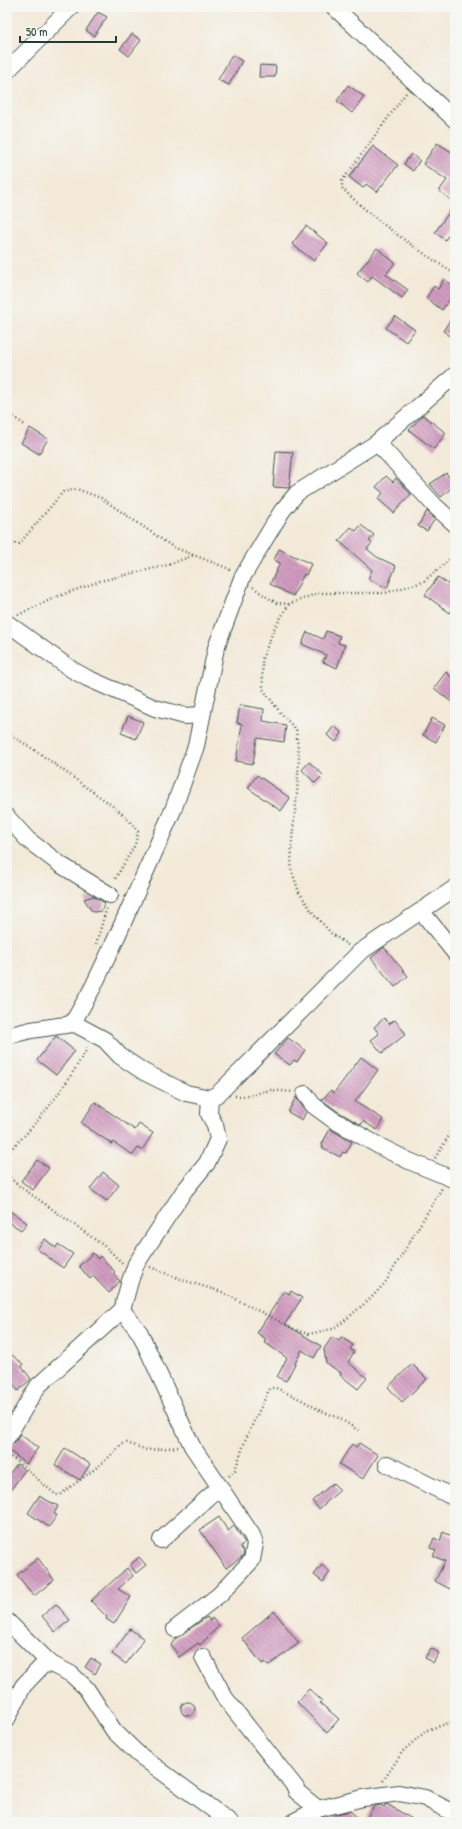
<svg xmlns="http://www.w3.org/2000/svg" width="462" height="1829" font-family="'Patrick Hand',sans-serif">
<style>
.building{fill:url(#building-back-hatch)}
.lines{fill:none;stroke-linecap:round;stroke-linejoin:round}
.minor-casing{stroke:#3f574d;stroke-width:18}
.path{stroke:#3f574d;stroke-width:2.5;stroke-dasharray:1 3;stroke-linecap:butt}
.minor{stroke:#fff;stroke-width:16}
</style>
<defs>
<pattern id="building-back-hatch" width="6" height="6" patternUnits="userSpaceOnUse"><rect width="6" height="6" fill="#d19cc0"/><path d="M-1 5l2 2M0 0l6 6M5-1l2 2" fill="none" stroke="#a9809d"/></pattern>
</defs>
<rect width="100%" height="100%" fill="#f6f6f2"/>
<filter id="ink" filterUnits="userSpaceOnUse"><feTurbulence type="fractalNoise" baseFrequency=".025" numOctaves="2"/><feDisplacementMap in="SourceGraphic" scale="8" xChannelSelector="R" yChannelSelector="G"/><feConvolveMatrix kernelMatrix="1 2 1 2 8 2 1 2 1" color-interpolation-filters="sRGB"/></filter>
<filter id="wash" filterUnits="userSpaceOnUse"><feTurbulence type="fractalNoise" baseFrequency=".012" numOctaves="4" result="noise"/><feDisplacementMap in="SourceGraphic" scale="16" xChannelSelector="R" yChannelSelector="G"/><feGaussianBlur stdDeviation="0.9" result="paint"/><feColorMatrix in="noise" values="0 0 0 0 0 0 0 0 0 0 0 0 0 0 0 0 0 1.4 0 .05"/><feComposite in="paint" operator="in"/></filter>
<g filter="url(#wash)">
<rect width="100%" height="100%" fill="#f3e9d8"/>
<g id="blocks">
<g class="building">
<polygon points="98,12 107,17 94,36 86,30"/>
<polygon points="132,34 141,40 129,56 120,49"/>
<polygon points="232,55 242,61 229,85 218,80"/>
<polygon points="260,65 276,66 275,77 259,77"/>
<polygon points="348,85 364,97 352,113 337,101"/>
<polygon points="437,143 455,154 455,203 439,191 447,180 423,164"/>
<polygon points="373,146 398,165 377,192 366,184 363,188 349,177"/>
<polygon points="411,154 420,160 413,171 404,164"/>
<polygon points="455,204 455,226 445,240 435,232"/>
<polygon points="306,226 328,243 314,261 292,244"/>
<polygon points="377,248 395,263 386,274 408,290 402,298 372,276 368,282 357,273"/>
<polygon points="444,279 455,287 455,292 442,310 426,298 434,286 438,289"/>
<polygon points="455,312 455,339 443,331"/>
<polygon points="395,316 415,330 406,342 386,328"/>
<polygon points="423,415 446,433 434,449 409,430"/>
<polygon points="30,428 48,439 39,454 21,443"/>
<polygon points="276,451 293,452 289,488 273,487"/>
<polygon points="446,473 455,485 441,497 430,484"/>
<polygon points="386,476 393,482 396,478 411,494 394,513 378,499 383,493 376,487"/>
<polygon points="427,511 435,519 427,531 418,526"/>
<polygon points="361,525 374,535 369,541 372,543 367,549 377,557 396,566 387,588 368,579 372,570 339,541 351,527 356,531"/>
<polygon points="279,549 311,564 306,575 304,574 293,596 270,584 280,563 274,560"/>
<polygon points="455,575 455,605 450,613 425,595 438,577 448,584"/>
<polygon points="326,631 340,636 338,643 345,645 337,668 323,662 326,655 302,644 307,632 323,639"/>
<polygon points="446,672 455,680 455,705 434,688"/>
<polygon points="240,705 264,709 263,721 286,725 284,742 257,738 253,764 236,761 242,724 237,723"/>
<polygon points="128,716 143,722 136,739 121,733"/>
<polygon points="432,718 445,725 436,742 423,735"/>
<polygon points="334,726 342,733 336,742 327,735"/>
<polygon points="309,762 323,775 315,783 302,770"/>
<polygon points="257,775 290,798 281,811 248,788"/>
<polygon points="93,896 105,903 101,911 94,912 91,910 84,899"/>
<polygon points="384,947 408,976 395,987 371,958"/>
<polygon points="384,1018 389,1024 395,1020 406,1034 382,1053 371,1040 379,1034 374,1027"/>
<polygon points="56,1036 75,1051 56,1075 37,1060"/>
<polygon points="288,1038 305,1050 297,1062 294,1060 290,1065 274,1054"/>
<polygon points="361,1057 378,1070 355,1102 383,1119 377,1130 363,1121 361,1125 337,1111 322,1100 331,1090 334,1093"/>
<polygon points="296,1097 306,1112 302,1120 288,1112"/>
<polygon points="95,1102 135,1130 139,1124 153,1133 142,1150 138,1148 133,1155 113,1142 112,1144 81,1123"/>
<polygon points="330,1129 352,1142 346,1153 343,1152 340,1157 323,1148 322,1144"/>
<polygon points="37,1160 49,1168 33,1190 21,1181"/>
<polygon points="103,1172 119,1185 107,1201 90,1189"/>
<polygon points="7,1209 27,1223 21,1230 7,1221"/>
<polygon points="45,1239 56,1248 58,1244 73,1254 63,1268 37,1249"/>
<polygon points="93,1253 98,1259 100,1256 115,1272 113,1274 120,1281 109,1293 93,1276 90,1279 79,1266"/>
<polygon points="284,1291 289,1294 291,1291 302,1298 285,1324 321,1346 314,1358 302,1350 286,1381 277,1377 287,1358 264,1342 266,1339 257,1333"/>
<polygon points="332,1337 339,1341 341,1337 353,1345 350,1349 354,1352 348,1362 367,1378 358,1389 340,1375 341,1373 326,1363 324,1349"/>
<polygon points="7,1351 23,1364 22,1367 31,1379 18,1391 13,1384 7,1390"/>
<polygon points="412,1364 427,1379 402,1402 388,1387"/>
<polygon points="20,1434 38,1448 26,1464 7,1449 7,1446 15,1442"/>
<polygon points="359,1443 378,1455 363,1479 339,1464 352,1444 356,1447"/>
<polygon points="65,1448 90,1464 80,1480 55,1465"/>
<polygon points="17,1464 25,1470 7,1495 7,1477"/>
<polygon points="333,1483 340,1490 319,1509 312,1501"/>
<polygon points="39,1496 58,1506 54,1514 57,1515 49,1527 28,1513"/>
<polygon points="219,1517 228,1531 234,1526 245,1543 240,1546 244,1552 243,1556 226,1568 200,1530"/>
<polygon points="443,1532 455,1538 455,1578 450,1589 435,1581 445,1561 433,1556 436,1550 430,1548 434,1538 440,1541"/>
<polygon points="139,1557 146,1565 136,1573 130,1565"/>
<polygon points="38,1558 54,1580 34,1596 17,1575"/>
<polygon points="322,1565 330,1572 323,1582 314,1575"/>
<polygon points="127,1568 133,1576 118,1589 131,1597 114,1624 106,1619 107,1617 91,1601"/>
<polygon points="56,1604 70,1620 55,1632 42,1616"/>
<polygon points="274,1611 299,1643 268,1666 265,1662 262,1664 242,1638"/>
<polygon points="207,1617 210,1621 212,1618 219,1626 200,1645 198,1643 179,1657 171,1645 176,1638"/>
<polygon points="130,1629 144,1639 126,1664 112,1654"/>
<polygon points="431,1648 439,1653 433,1663 425,1658"/>
<polygon points="91,1658 101,1664 95,1674 85,1667"/>
<polygon points="309,1689 322,1701 320,1703 339,1719 327,1733 297,1702"/>
<circle cx="188" cy="1709" r="7"/>
<polygon points="386,1804 387,1804 417,1822 364,1822 374,1806 381,1805 384,1807"/>
<polygon points="350,1811 363,1822 330,1822 336,1814"/>
</g>
</g>
</g>
<g filter="url(#ink)">
<use href="#blocks" fill-opacity="0" stroke="#3f574d" stroke-width="1"/>
<g class="lines">
<g class="minor-casing">
<g id="minor">
<polyline points="334,7 455,120"/>
<polyline points="7,71 71,7"/>
<polyline points="375,444 383,449 435,506 455,524"/>
<polyline points="7,623 71,669 87,678 155,708 185,716 202,715"/>
<polyline points="7,817 28,840 61,865 110,895"/>
<polyline points="421,911 455,953"/>
<polyline points="72,1024 92,989 114,943 173,810 196,746 216,648 242,578 259,549 282,511 297,493 375,444 455,375"/>
<polyline points="7,1036 31,1030 72,1024 77,1025 105,1040 120,1056 144,1072 186,1093 210,1098 218,1094 360,952 455,888"/>
<polyline points="305,1094 313,1105 332,1119 381,1147 409,1161 455,1180"/>
<polyline points="122,1310 140,1333 192,1446 252,1535 255,1544 252,1560 219,1595 175,1629"/>
<polyline points="7,1437 38,1386 122,1310 130,1281 136,1264 184,1191 207,1163 218,1139 215,1125 209,1114 210,1098"/>
<polyline points="387,1464 455,1498"/>
<polyline points="161,1540 220,1487"/>
<polyline points="7,1621 51,1664 71,1674 86,1688 114,1731 138,1754 230,1822"/>
<polyline points="203,1657 225,1698 296,1788 296,1791 318,1809"/>
<polyline points="7,1719 23,1686 43,1665 51,1664"/>
<polyline points="293,1822 318,1809 363,1798 399,1793 425,1798 455,1814"/>
</g>
</g>
<g class="path">
<path d="M406,93L342,181V188C375,221 415,248 455,274"/>
<polyline points="7,412 26,426"/>
<polyline points="7,542 19,544 63,492 77,489 101,498 173,547 227,568 232,571"/>
<polyline points="253,587 265,596 277,603 289,604 318,593 385,593 423,582 455,555"/>
<polyline points="289,604 274,629 262,659 263,689 279,711 296,730 299,757 297,794 292,839 291,869 299,892 313,913 332,934 348,945"/>
<polyline points="18,615 56,597 100,581 168,565 194,555"/>
<path d="M7,733C35,749 60,768 86,787C104,800 126,813 138,832L135,845L114,881"/>
<polyline points="96,944 107,907"/>
<polyline points="235,1096 248,1096 270,1090 293,1092"/>
<path d="M7,1153C40,1122 66,1086 88,1047"/>
<polyline points="435,1158 455,1126"/>
<polyline points="7,1175 18,1185 107,1248 122,1263"/>
<polyline points="150,1267 183,1280 222,1292 294,1329 308,1334 332,1329 343,1322 371,1298 385,1283 442,1188"/>
<path d="M7,1455L17,1461L56,1495L61,1494C82,1478 104,1464 122,1444L127,1443L147,1450L178,1447"/>
<polyline points="229,1476 235,1470 246,1438 270,1388 276,1388 300,1399 319,1410 339,1418 359,1431"/>
<polyline points="383,1781 403,1751 427,1730 455,1721"/>
</g>
<use href="#minor" class="minor"/>
</g>
</g>
<rect width="462" height="1829" fill="none" stroke="#f6f6f2" stroke-width="24"/>
<path d="M20 36v6h96v-6" fill="none" stroke="#1f3d34" stroke-width="2"/>
<text x="26" y="36" font-size="12" fill="#1f3d34" stroke="#f6f6f2" stroke-width="3" paint-order="stroke">50 m</text>
</svg>
